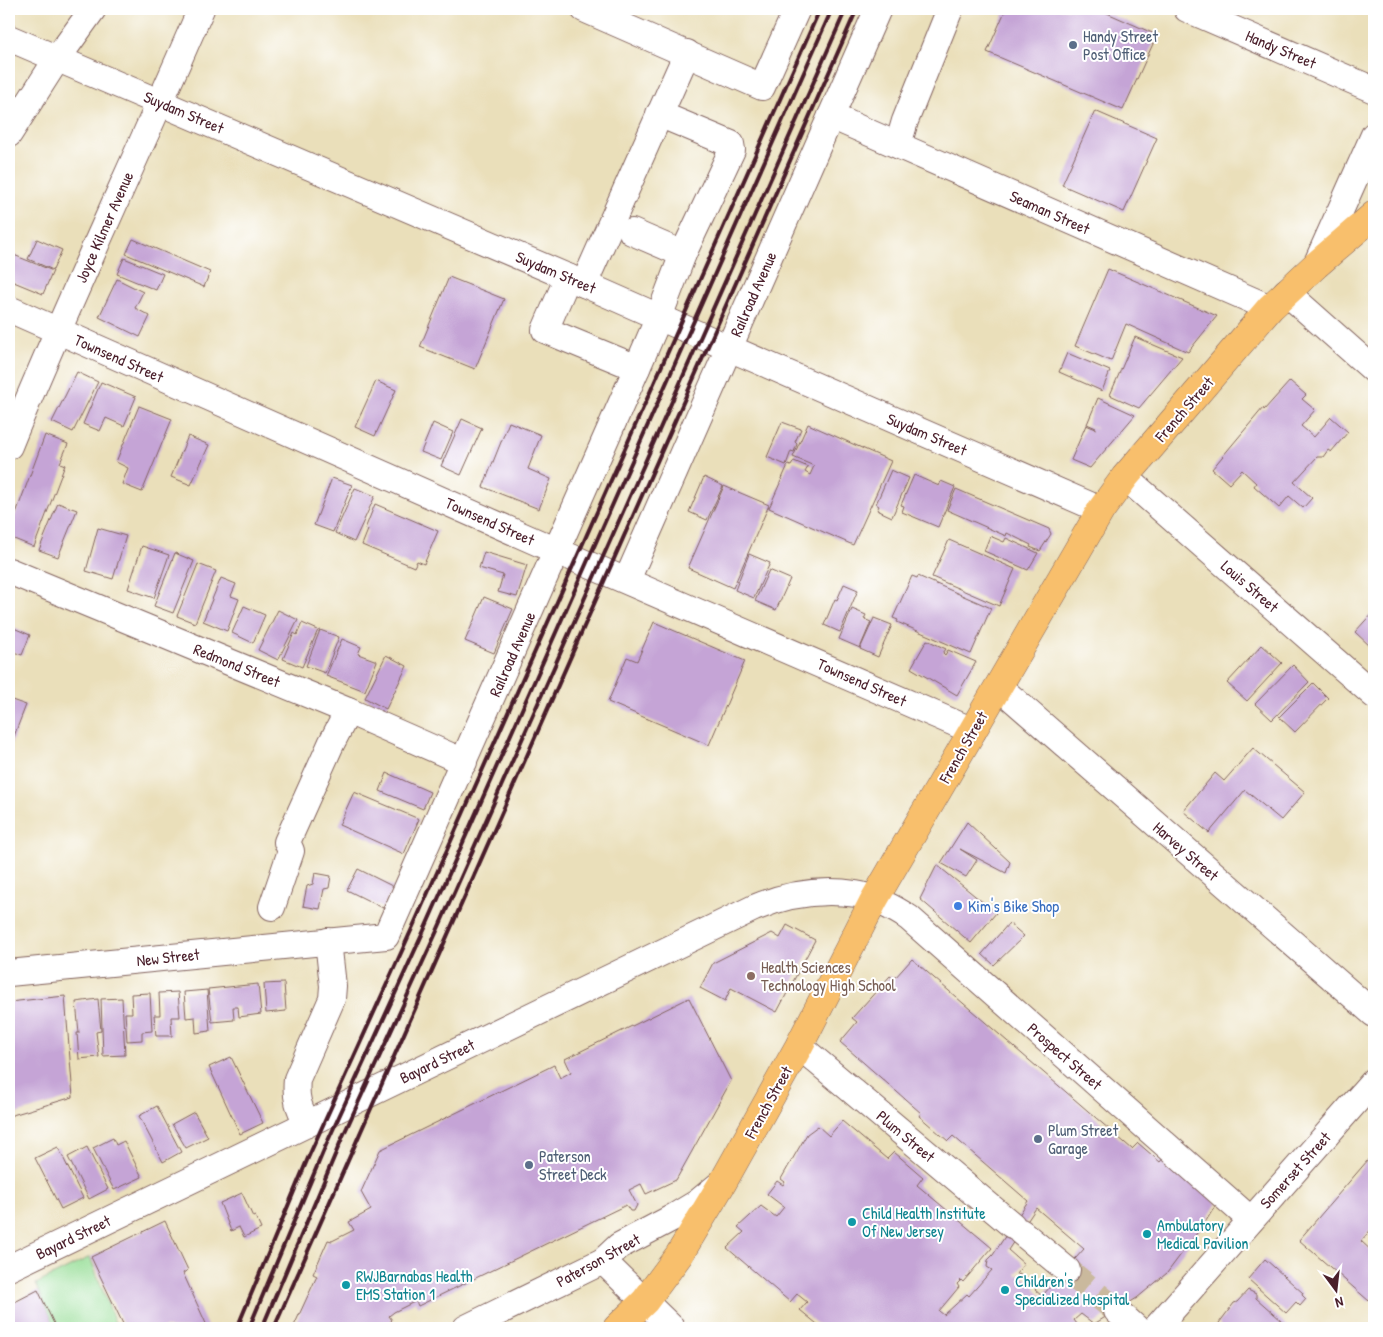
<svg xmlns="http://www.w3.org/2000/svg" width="1383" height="1337" font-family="'Patrick Hand',sans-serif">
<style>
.green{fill:#98de98;stroke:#717e62}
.building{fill:#c5a4d6;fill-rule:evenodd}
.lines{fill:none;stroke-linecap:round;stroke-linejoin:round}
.minor-tunnel{stroke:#cab99d;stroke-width:26;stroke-dasharray:26 13;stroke-linecap:butt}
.minor-casing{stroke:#82625d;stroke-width:28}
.major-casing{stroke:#82625d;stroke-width:29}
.minor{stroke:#fff;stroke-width:26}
.major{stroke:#f8bf6c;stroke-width:28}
.rail{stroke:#4a1f2b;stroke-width:4}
.service-dot{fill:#5c6f8a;stroke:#fff;stroke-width:2}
.shop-dot{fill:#3f7fe0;stroke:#fff;stroke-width:2}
.education-dot{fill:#8d6e63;stroke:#fff;stroke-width:2}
.culture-dot{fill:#0f9aa8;stroke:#fff;stroke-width:2}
.labels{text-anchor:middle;stroke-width:4;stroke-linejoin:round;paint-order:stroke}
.service-label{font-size:16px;fill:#4e5e75;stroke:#fff;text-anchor:start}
.street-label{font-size:16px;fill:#4a1f2b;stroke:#fff}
.shop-label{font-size:16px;fill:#366cbe;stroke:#fff;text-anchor:start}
.education-label{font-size:16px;fill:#785e54;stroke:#fff;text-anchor:start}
.culture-label{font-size:16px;fill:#0d838f;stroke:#fff;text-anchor:start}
</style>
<rect width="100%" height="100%" fill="#fff"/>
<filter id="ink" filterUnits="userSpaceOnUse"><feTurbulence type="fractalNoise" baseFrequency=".02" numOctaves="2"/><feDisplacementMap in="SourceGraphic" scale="10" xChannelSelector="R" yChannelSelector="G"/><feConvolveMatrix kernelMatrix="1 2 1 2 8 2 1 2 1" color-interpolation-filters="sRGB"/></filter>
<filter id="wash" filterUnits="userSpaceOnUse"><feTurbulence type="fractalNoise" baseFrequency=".0096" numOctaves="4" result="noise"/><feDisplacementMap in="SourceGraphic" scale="20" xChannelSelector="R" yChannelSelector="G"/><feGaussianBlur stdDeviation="1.12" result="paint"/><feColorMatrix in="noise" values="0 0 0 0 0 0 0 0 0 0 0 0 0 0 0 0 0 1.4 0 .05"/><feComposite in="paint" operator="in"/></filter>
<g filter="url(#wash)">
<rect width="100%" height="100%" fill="#eadfba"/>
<polygon class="green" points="90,1257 117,1328 56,1328 36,1284"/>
<g id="blocks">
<g class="building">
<polygon points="1006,9 1098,9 1157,35 1123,110 987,52"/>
<polygon points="1095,111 1157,138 1124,212 1062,185"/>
<polygon points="37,239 62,250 53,270 28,259"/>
<polygon points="133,239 210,272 204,287 126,254"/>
<polygon points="9,253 53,271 43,294 9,280"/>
<polygon points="124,258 163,274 156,290 117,274"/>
<polygon points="1108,269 1217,316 1188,352 1126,324 1111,361 1075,346"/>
<polygon points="449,277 504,299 475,369 420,347"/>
<polygon points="117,279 143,292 135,308 150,316 140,337 99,317"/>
<polygon points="1135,337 1182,357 1139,408 1110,395"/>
<polygon points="1067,353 1110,371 1102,391 1059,372"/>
<polygon points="77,372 98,382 73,432 52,422"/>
<polygon points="376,381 396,390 375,436 355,427"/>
<polygon points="1290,381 1306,395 1302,399 1315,410 1301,426 1314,437 1331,417 1348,432 1331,452 1328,450 1323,457 1317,457 1294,482 1312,498 1303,508 1289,496 1279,508 1254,486 1256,483 1242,470 1229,484 1212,469 1263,408 1264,410"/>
<polygon points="101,382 136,397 124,426 106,418 100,431 83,424"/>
<polygon points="1098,398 1135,415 1090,468 1071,460 1086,425 1096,429 1096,428 1087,424"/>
<polygon points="139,406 172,419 142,492 122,484 128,468 116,462"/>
<polygon points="462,419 482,428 461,475 441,466"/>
<polygon points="509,422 541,435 528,469 551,479 539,509 483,487"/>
<polygon points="782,422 801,429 795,442 797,444 794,452 791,451 786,465 767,457"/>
<polygon points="433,423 453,432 441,460 421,452"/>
<polygon points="808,424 891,461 853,545 769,508 788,465 791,466 794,461 808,467 805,472 810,475 814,466 793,457"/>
<polygon points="45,435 68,444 60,463 65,465 34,547 9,537 9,532"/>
<polygon points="188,436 209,445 191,485 171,477"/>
<polygon points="891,470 909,478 892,517 877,510 879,506 876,504"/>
<polygon points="914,475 939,486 941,481 955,487 938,527 902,512 904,506 901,505"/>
<polygon points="704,477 723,486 707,520 689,512"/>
<polygon points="332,478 352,485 333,532 314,525"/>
<polygon points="724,486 769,505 733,588 688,568"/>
<polygon points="355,488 375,496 354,542 335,533"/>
<polygon points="956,489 1049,529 1051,534 1040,551 1030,547 1031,545 1007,533 1006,536 947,510"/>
<polygon points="58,503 77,510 58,557 39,550"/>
<polygon points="375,504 438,531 424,564 417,561 414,567 362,545 368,530 365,529"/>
<polygon points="98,528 126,536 113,579 86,571"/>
<polygon points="990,536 1004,542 1006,538 1038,553 1028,570 984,551"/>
<polygon points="949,540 1015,569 999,606 932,577"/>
<polygon points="142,546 169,555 154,598 128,589"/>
<polygon points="484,552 527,565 517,597 498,592 503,575 479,568"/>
<polygon points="175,553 194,561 173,613 154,606"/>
<polygon points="749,554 770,563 754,598 735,590"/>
<polygon points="198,564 216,571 195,623 177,616"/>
<polygon points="769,570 790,579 776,610 755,601"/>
<polygon points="912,576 917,578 918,576 991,608 971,654 897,622 898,620 893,618"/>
<polygon points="221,578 236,584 231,596 239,599 227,631 203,621"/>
<polygon points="844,584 858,590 840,632 824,625 835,599 837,600"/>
<polygon points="484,597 513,609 494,653 465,641"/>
<polygon points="244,606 265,615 253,643 232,633"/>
<polygon points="852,609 866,615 864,619 871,622 860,648 839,639"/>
<polygon points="278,610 298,620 278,660 258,650"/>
<polygon points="1374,611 1374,643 1371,647 1355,632"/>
<polygon points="874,618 892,625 878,657 860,649"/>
<polygon points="654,622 745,661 709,745 608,702 627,657 637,661"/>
<polygon points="302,623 318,630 302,667 283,659 294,633 297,635"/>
<polygon points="9,626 30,635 22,655 9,650"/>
<polygon points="320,630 339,637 325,673 306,666"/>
<polygon points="342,639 361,647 358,654 377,661 365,691 326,676"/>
<polygon points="927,640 946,649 943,653 945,655 948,650 976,662 957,695 911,668"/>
<polygon points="1262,645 1282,663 1247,701 1227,683"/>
<polygon points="386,655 407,666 386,709 365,698"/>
<polygon points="1293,665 1309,682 1272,720 1255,704"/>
<polygon points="1313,683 1328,698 1295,732 1279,717"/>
<polygon points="9,699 26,705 9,749"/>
<polygon points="1253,748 1305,792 1281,820 1245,790 1209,833 1183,811 1215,773 1224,781"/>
<polygon points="387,773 430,792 423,809 380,791"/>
<polygon points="354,792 419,819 404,854 339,825"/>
<polygon points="967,822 1010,862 1006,873 960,849 977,860 966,877 941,863"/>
<polygon points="937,865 996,913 971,943 920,899"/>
<polygon points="358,869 394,887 383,908 347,890"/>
<polygon points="315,873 331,876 329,888 324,889 320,909 303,906 307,886 313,884"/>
<polygon points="1009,923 1024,936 994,965 982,954"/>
<polygon points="787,925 815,940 777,1012 731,988 725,1001 700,988 713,963 772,933 780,938"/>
<path d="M912,959L1132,1149L1138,1143L1160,1162L1165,1156L1217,1203L1206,1221L1167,1273L1137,1298L1094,1324L1081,1314L1074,1320L1080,1328H822L800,1310L807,1302L797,1294L790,1302L727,1248L744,1232L738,1227L761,1206L776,1217L784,1207L767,1194L777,1181L783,1185L785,1182L781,1179L807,1134L818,1126L829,1136L842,1121L887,1159L894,1152L923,1177L917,1185L992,1248L963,1282L961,1280L957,1284L959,1287L939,1311L944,1315L967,1294L969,1296L992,1270L987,1267L988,1260L993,1255L1028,1201L953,1136L948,1141L919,1116L921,1113L840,1042L857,1022L852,1018L890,976L894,979ZM1036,1208L1084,1249L1042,1296L1035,1290L1036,1289L1032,1283L1019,1274L1018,1276L1016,1274L1024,1264L1008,1250Z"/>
<polygon points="284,983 286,1011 266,1013 264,984"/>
<polygon points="258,984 261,1014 239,1017 238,1007 233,1007 234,1020 212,1022 208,989"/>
<polygon points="207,990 210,1031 196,1033 195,1017 186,1018 184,992"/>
<polygon points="178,992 180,1017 171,1017 172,1036 156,1036 154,1015 160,1015 159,993"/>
<polygon points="150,993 152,1031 142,1032 142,1040 127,1041 125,1013 132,1013 131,994"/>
<polygon points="65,996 73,1097 9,1116 9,1002"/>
<polygon points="122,998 125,1055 103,1056 101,999"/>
<polygon points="689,998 731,1081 676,1180 646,1194 641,1184 629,1190 637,1205 634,1211 630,1211 626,1205 418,1306 416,1301 394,1312 389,1316 392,1320 384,1328 293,1328 317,1276 313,1274 328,1240 332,1241 354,1230 349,1222 371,1210 361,1192 380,1150 554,1065 560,1078 571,1072 565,1059"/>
<polygon points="98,999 101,1031 96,1032 99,1057 79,1059 77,1033 79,1033 76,1002"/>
<polygon points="231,1057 263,1123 240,1134 209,1067"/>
<polygon points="157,1106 181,1152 163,1162 139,1116"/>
<polygon points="194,1112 208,1137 186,1148 172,1124"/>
<polygon points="113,1138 116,1145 124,1141 142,1177 114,1190 93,1148"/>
<polygon points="58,1147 83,1198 61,1209 35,1158"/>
<polygon points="87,1147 108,1189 89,1199 68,1157"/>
<polygon points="1374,1153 1374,1226 1361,1241 1374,1253 1374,1294 1369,1301 1299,1240"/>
<polygon points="242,1193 253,1217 255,1216 261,1229 244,1237 239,1227 231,1231 220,1203"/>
<polygon points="165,1221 188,1270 183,1273 208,1328 125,1328 91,1257"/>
<polygon points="1265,1259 1303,1293 1302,1295 1306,1299 1300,1306 1296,1302 1286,1313 1248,1279"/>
<polygon points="38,1290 56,1328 9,1328 9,1305"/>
<polygon points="1248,1290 1256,1294 1256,1298 1290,1328 1221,1328 1219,1323 1234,1303 1237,1302"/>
</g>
</g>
</g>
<g filter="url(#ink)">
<use href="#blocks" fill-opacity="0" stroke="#82625d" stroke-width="1"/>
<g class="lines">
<polyline class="minor-tunnel" points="1067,1270 1117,1311"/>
<g class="minor-casing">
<g id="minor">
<polyline points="584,9 762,87 797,9"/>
<polyline points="1187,9 1374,90"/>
<polyline points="9,38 584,284 729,348 1101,510"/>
<polyline points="831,116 1270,308"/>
<polyline points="9,134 57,59 93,9"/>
<polyline points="898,145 905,121 950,9"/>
<polyline points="632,232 683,254"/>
<polyline points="1316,265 1374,135"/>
<polyline points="568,277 545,330 637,368"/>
<polyline points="584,284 687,53"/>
<polyline points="1286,292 1374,370"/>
<polyline points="9,309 557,551 973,731"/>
<path d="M9,446C69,299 138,155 201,9"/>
<polyline points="1125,477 1374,695"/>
<polyline points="9,571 348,711 464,762"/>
<polyline points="627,580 878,9"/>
<polyline points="999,687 1374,1014"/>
<polyline points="272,907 291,851 287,842 331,744 348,711"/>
<polyline points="9,973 386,936 637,368 659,317 683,254 732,150 731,144 659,114"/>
<polyline points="799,1046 1012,1225"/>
<path d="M307,1124C299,1107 295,1099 297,1079L332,999L333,986L328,941"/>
<polyline points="1021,1232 1067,1270"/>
<polyline points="603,1261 672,1328"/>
<path d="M9,1268L754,908C787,894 821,889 856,894C871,896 896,909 909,918L1251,1220"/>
<polyline points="1117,1311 1136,1328"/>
<polyline points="466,1328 603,1261 619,1246 672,1218 697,1203 720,1184"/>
<polyline points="1156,1328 1374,1081"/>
</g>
</g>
<g class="major-casing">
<polyline id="major" points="617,1328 645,1301 679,1255 723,1182 799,1046 874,900 1101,510 1125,477 1270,308 1316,265 1374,215"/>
</g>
<use href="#minor" class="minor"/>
<use href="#major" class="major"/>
<g class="rail">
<polyline points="237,1328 308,1158 415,922 820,9"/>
<polyline points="249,1328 326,1145 426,926 832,9"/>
<polyline points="262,1328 343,1136 437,931 846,9"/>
<polyline points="274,1328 857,9"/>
</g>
</g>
</g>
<g class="service-dot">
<circle cx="1073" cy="45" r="5"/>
<circle cx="1038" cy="1139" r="5"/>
<circle cx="529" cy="1165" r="5"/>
</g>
<circle class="shop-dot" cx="958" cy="906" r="5"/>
<circle class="education-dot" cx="751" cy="976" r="5"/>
<g class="culture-dot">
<circle cx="852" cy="1222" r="5"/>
<circle cx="1147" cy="1234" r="5"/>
<circle cx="346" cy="1285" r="5"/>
<circle cx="1005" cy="1290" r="5"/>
</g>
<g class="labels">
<g class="service-label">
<text x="1083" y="42">Handy Street<tspan x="1083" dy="18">Post Office</tspan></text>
<text x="1048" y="1136">Plum Street<tspan x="1048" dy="18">Garage</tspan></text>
<text x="539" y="1162">Paterson<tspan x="539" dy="18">Street Deck</tspan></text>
</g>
<g class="street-label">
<text transform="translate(1281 49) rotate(23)" y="6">Handy Street</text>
<text transform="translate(184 112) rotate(23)" y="6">Suydam Street</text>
<text transform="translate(1050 212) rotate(24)" y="6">Seaman Street</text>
<text transform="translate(104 227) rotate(-66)" y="6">Joyce Kilmer Avenue</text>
<text transform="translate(556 272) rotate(23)" y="6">Suydam Street</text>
<text transform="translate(753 294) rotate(-66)" y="6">Railroad Avenue</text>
<text transform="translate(119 358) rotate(24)" y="6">Townsend Street</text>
<text transform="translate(1184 409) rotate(-49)" y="6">French Street</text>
<text transform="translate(927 434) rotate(23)" y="6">Suydam Street</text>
<text transform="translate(490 521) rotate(24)" y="6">Townsend Street</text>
<text transform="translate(1250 586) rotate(41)" y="6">Louis Street</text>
<text transform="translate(512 654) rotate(-66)" y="6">Railroad Avenue</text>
<text transform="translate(237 665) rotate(22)" y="6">Redmond Street</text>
<text transform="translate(862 682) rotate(24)" y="6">Townsend Street</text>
<text transform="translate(963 747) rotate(-60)" y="6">French Street</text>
<text transform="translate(1186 851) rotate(41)" y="6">Harvey Street</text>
<text transform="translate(168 957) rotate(-6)" y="6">New Street</text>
<text transform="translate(1065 1056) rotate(41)" y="6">Prospect Street</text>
<text transform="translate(437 1061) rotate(-26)" y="6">Bayard Street</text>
<text transform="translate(768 1102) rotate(-61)" y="6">French Street</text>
<text transform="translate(906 1136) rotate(40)" y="6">Plum Street</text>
<text transform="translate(1295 1170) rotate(-48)" y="6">Somerset Street</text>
<text transform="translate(73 1237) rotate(-26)" y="6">Bayard Street</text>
<text transform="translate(598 1260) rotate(-29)" y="6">Paterson Street</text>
</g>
<g class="shop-label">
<text x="968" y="912">Kim's Bike Shop</text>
</g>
<g class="education-label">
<text x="761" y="973">Health Sciences<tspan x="761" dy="18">Technology High School</tspan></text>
</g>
<g class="culture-label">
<text x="862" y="1219">Child Health Institute<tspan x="862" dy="18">Of New Jersey</tspan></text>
<text x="1157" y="1231">Ambulatory<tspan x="1157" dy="18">Medical Pavilion</tspan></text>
<text x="356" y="1282">RWJBarnabas Health<tspan x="356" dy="18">EMS Station 1</tspan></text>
<text x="1015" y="1287">Children's<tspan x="1015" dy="18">Specialized Hospital</tspan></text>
</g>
</g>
<rect width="1383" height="1337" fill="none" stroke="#fff" stroke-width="30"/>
<g transform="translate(1336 1290) rotate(165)" stroke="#ffffff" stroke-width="4" paint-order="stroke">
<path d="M0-4L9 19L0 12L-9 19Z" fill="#4a1f2b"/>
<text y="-8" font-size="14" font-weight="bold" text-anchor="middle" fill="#4a1f2b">N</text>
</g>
</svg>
